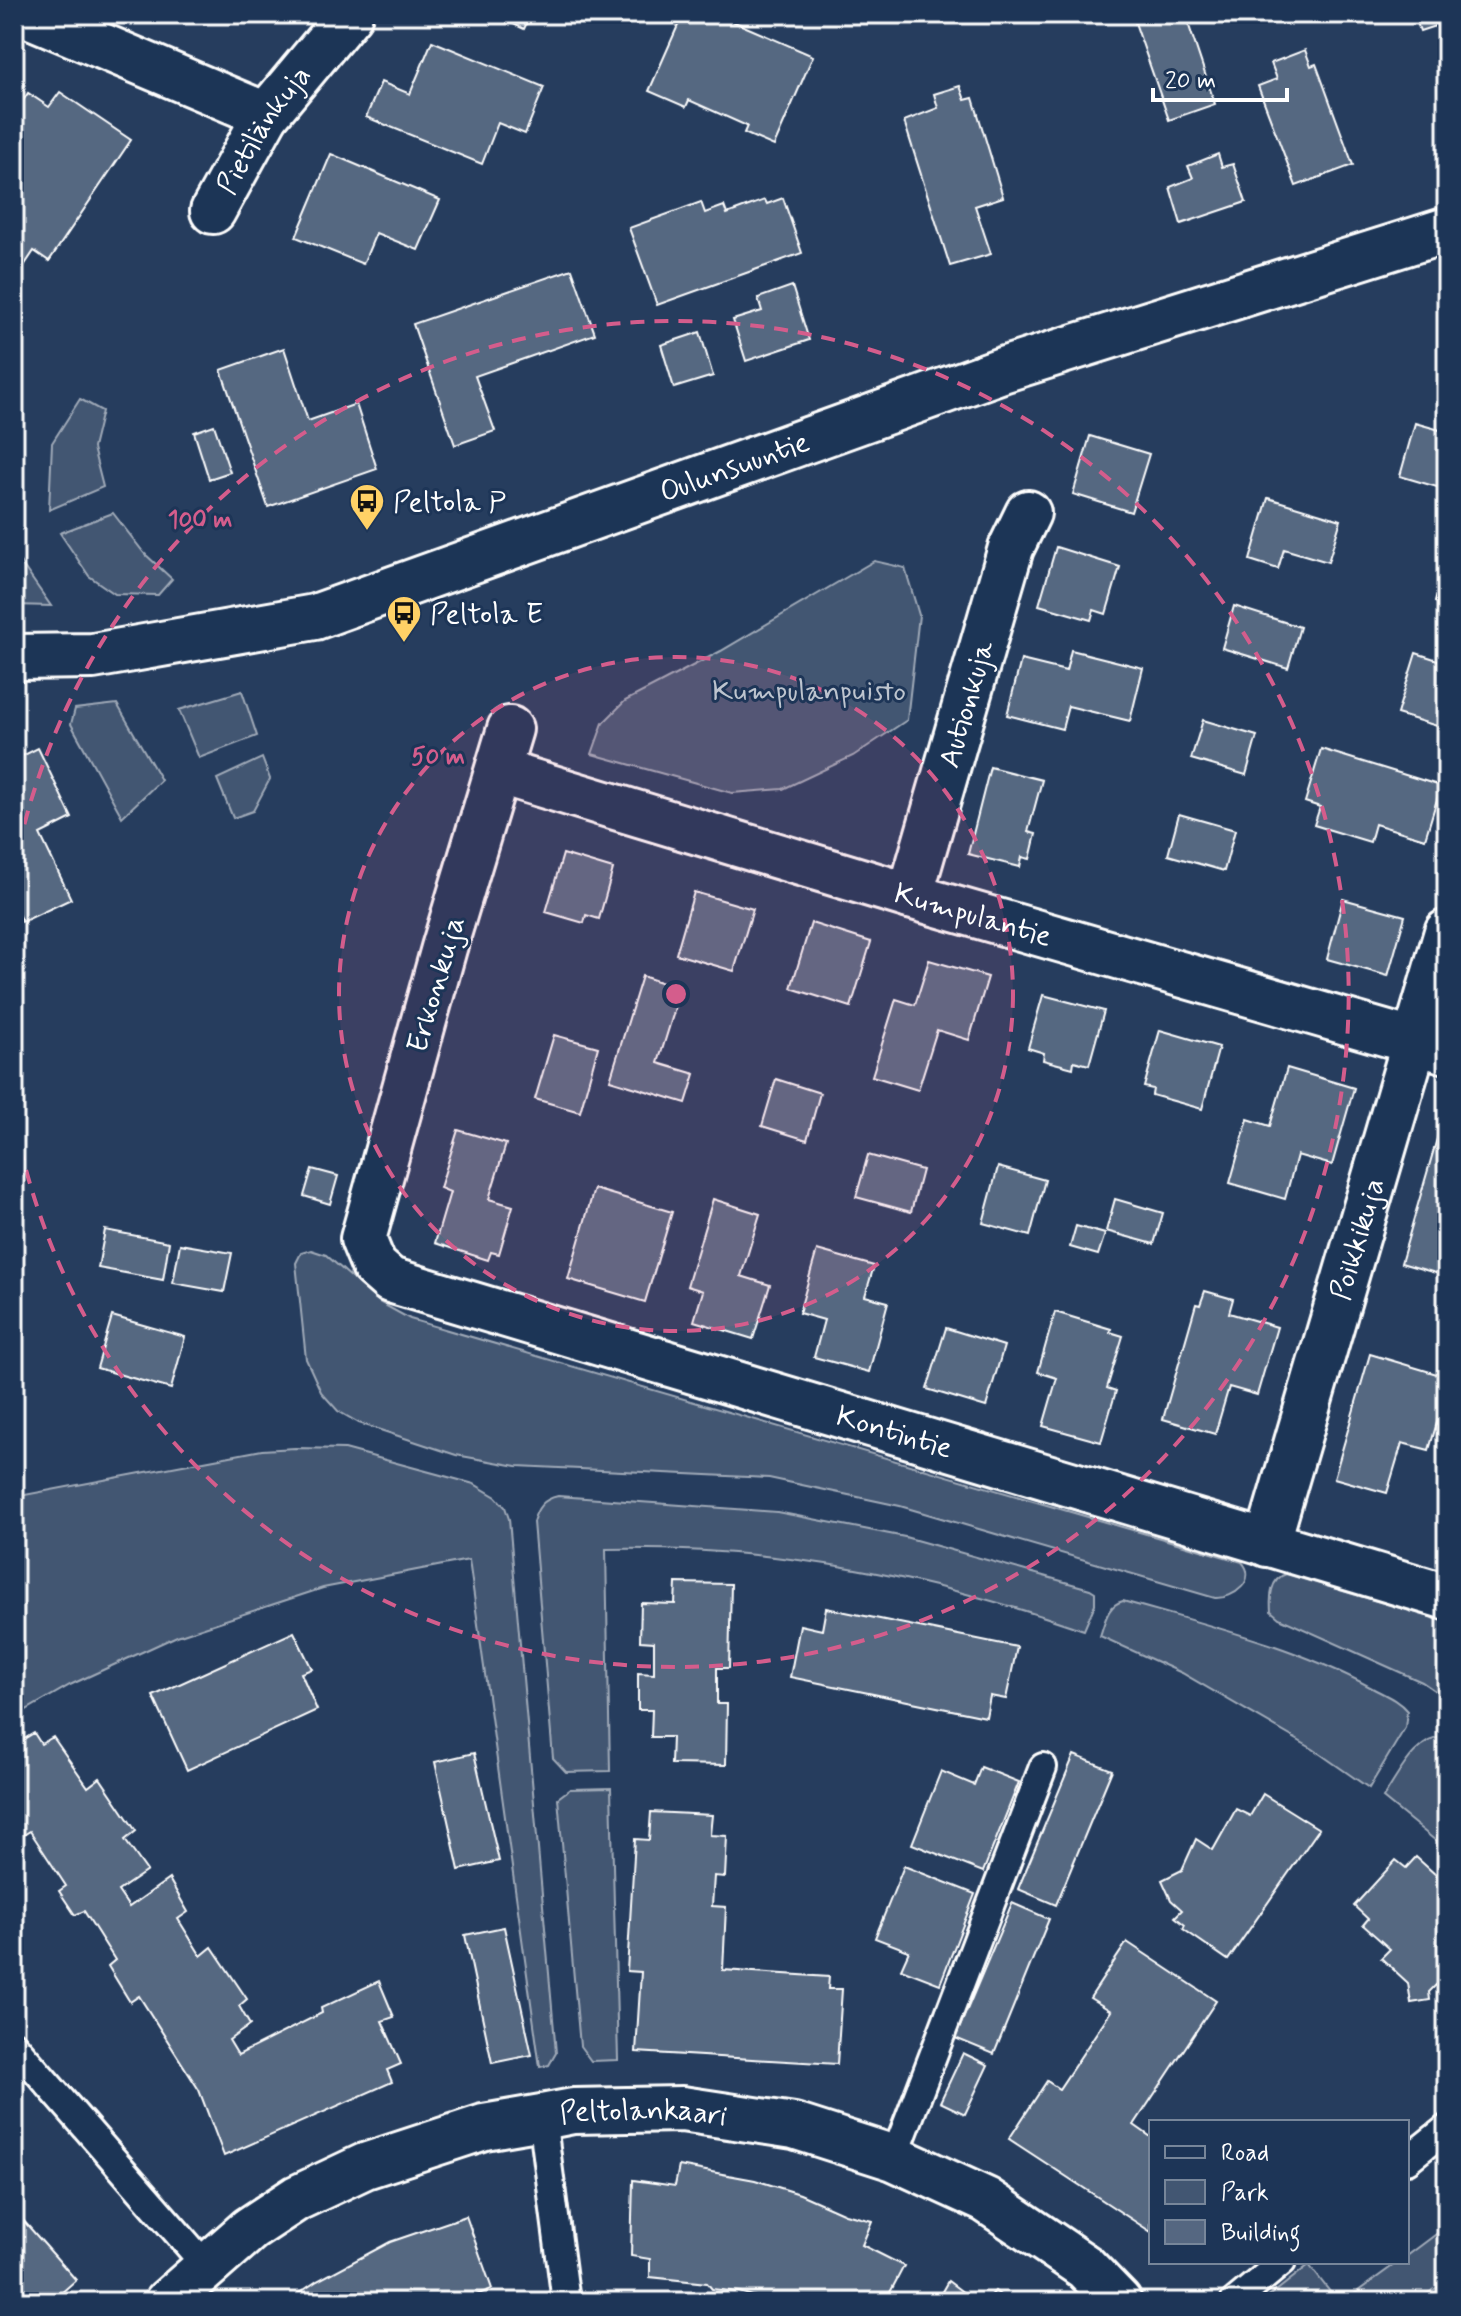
<svg xmlns="http://www.w3.org/2000/svg" width="1461" height="2316" font-family="Mynerve,sans-serif">
<style>
.green{fill:#425672;stroke:#a0aab8;stroke-width:2}
.building{fill:#556781;stroke:#fff;stroke-width:2}
.lines{fill:none;stroke-linecap:round;stroke-linejoin:round}
.lane-casing{stroke:#fff;stroke-width:32}
.street-casing{stroke:#fff;stroke-width:50}
.secondary-casing{stroke:#fff;stroke-width:50}
.lane{stroke:#1d3557;stroke-width:26}
.street{stroke:#1d3557;stroke-width:44}
.secondary{stroke:#1d3557;stroke-width:44}
.ring{fill:none;stroke:#d45d8c;stroke-width:4;stroke-dasharray:14 10}
.labels{text-anchor:middle;stroke-width:6;stroke-linejoin:round;paint-order:stroke}
.street-label{font-size:30px;fill:#fff;stroke:#1d3557}
.poi-label{font-size:30px;fill:#fff;stroke:#1d3557;text-anchor:start}
.park-label{font-size:30px;fill:#bdc4ce;stroke:#1d3557}
.centre{fill:#d45d8c;stroke:#1d3557;stroke-width:4}
.ring-label{font-size:24px;text-anchor:middle;font-weight:bold;fill:#d45d8c;stroke:#1d3557;stroke-width:6;stroke-linejoin:round;paint-order:stroke}
</style>
<rect width="100%" height="100%" fill="#263d5e"/>
<filter id="ink" filterUnits="userSpaceOnUse"><feTurbulence type="fractalNoise" baseFrequency=".0125" numOctaves="2"/><feDisplacementMap in="SourceGraphic" scale="16" xChannelSelector="R" yChannelSelector="G"/><feConvolveMatrix kernelMatrix="1 2 1 2 8 2 1 2 1" color-interpolation-filters="sRGB"/></filter>
<g filter="url(#ink)">
<g class="green">
<polygon points="80,399 102,411 93,448 103,487 49,510 52,443"/>
<polygon points="113,513 144,553 172,579 158,595 115,594 89,576 60,533"/>
<polygon points="14,553 51,606 14,605"/>
<polygon points="874,561 905,568 919,615 907,720 853,756 783,789 732,793 592,754 603,723 625,701 721,651"/>
<polygon points="242,691 257,736 199,758 179,710"/>
<polygon points="117,704 161,780 122,817 71,724 75,709"/>
<polygon points="262,758 270,779 253,811 233,818 217,779"/>
<path d="M311,1250L326,1255L379,1302L410,1319L1242,1562C1258,1580 1234,1599 1215,1598L900,1506L769,1478L517,1466L456,1455L359,1423L338,1411L321,1392L306,1359L296,1263L301,1253Z"/>
<polygon points="295,1448 345,1449 474,1484 496,1497 505,1507 509,1519 556,2053 549,2065 540,2067 469,1560 323,1588 177,1636 70,1685 14,1717 14,1497 262,1450"/>
<path d="M558,1496L777,1512L905,1537L1090,1589L1095,1592V1604L1084,1630C924,1575 776,1546 606,1549L610,1771L566,1772L553,1758L533,1522C537,1508 543,1499 558,1496Z"/>
<path d="M1286,1574L1447,1622V1699L1422,1682L1279,1618L1271,1611C1270,1598 1270,1579 1286,1574Z"/>
<path d="M1123,1601C1207,1625 1295,1646 1372,1688C1385,1695 1398,1700 1407,1711L1405,1728L1369,1788L1313,1749L1182,1673L1100,1636C1105,1622 1107,1605 1123,1601Z"/>
<path d="M1447,1736V1850L1383,1798C1400,1773 1414,1738 1447,1736Z"/>
<polygon points="611,1788 618,2060 591,2061 580,2046 558,1798 570,1789"/>
<polygon points="1447,2226 1447,2282 1412,2302 1343,2302 1398,2262 1407,2262 1407,2256"/>
<polygon points="1309,2265 1338,2302 1262,2302"/>
</g>
<g class="building">
<polygon points="492,14 531,14 524,29"/>
<polygon points="683,14 716,14 813,56 774,146 744,133 747,126 689,100 686,107 649,91"/>
<polygon points="1132,14 1185,14 1215,104 1169,120"/>
<polygon points="1414,14 1447,14 1447,60 1435,26 1420,31"/>
<polygon points="432,41 544,87 525,134 498,123 482,164 366,117 381,82 410,94"/>
<polygon points="1305,50 1311,66 1316,64 1353,165 1296,186 1258,86 1277,79 1271,63"/>
<polygon points="960,86 965,100 973,98 1003,197 975,206 991,254 950,266 904,121 938,108 934,94"/>
<polygon points="60,92 131,140 49,261 34,251 14,281 14,114 28,93 49,107"/>
<polygon points="331,154 440,200 418,250 376,233 363,264 296,237"/>
<polygon points="1218,154 1222,167 1233,164 1246,202 1181,224 1170,187 1193,178 1188,166"/>
<polygon points="783,198 802,253 657,305 629,228 701,202 705,213 724,206 727,214 765,200 767,204"/>
<polygon points="572,269 595,334 475,376 495,431 455,445 413,324"/>
<polygon points="792,286 809,340 746,361 733,320 762,311 758,298"/>
<polygon points="700,332 713,376 674,388 661,345"/>
<polygon points="284,348 308,421 356,404 377,469 268,507 221,370"/>
<polygon points="1415,423 1447,432 1447,490 1400,476"/>
<polygon points="214,425 230,472 209,479 194,432"/>
<polygon points="1090,436 1149,454 1131,512 1073,494"/>
<polygon points="1268,498 1341,520 1328,562 1284,549 1278,569 1250,560"/>
<polygon points="1056,547 1120,567 1106,614 1094,610 1091,620 1039,605"/>
<polygon points="1447,558 1447,606 1435,602"/>
<polygon points="1234,606 1300,627 1288,668 1222,648"/>
<polygon points="1071,650 1143,668 1130,721 1068,706 1062,729 1007,715 1021,660 1066,671"/>
<polygon points="1416,653 1447,663 1447,729 1397,714"/>
<polygon points="1203,720 1257,736 1246,775 1191,759"/>
<polygon points="38,748 72,818 40,834 71,899 22,922 14,906 14,760"/>
<polygon points="1321,749 1441,786 1425,839 1375,824 1370,842 1314,825 1320,807 1305,802"/>
<polygon points="990,767 1042,780 1028,832 1036,834 1030,859 1022,857 1020,867 968,854"/>
<polygon points="1179,814 1235,830 1224,871 1168,855"/>
<polygon points="563,854 613,869 599,919 586,915 584,923 546,912"/>
<polygon points="694,892 753,909 734,971 676,954"/>
<polygon points="1343,899 1405,916 1388,976 1327,959"/>
<polygon points="811,923 871,942 851,1007 791,988"/>
<polygon points="929,960 988,977 969,1040 937,1030 918,1090 872,1076 896,999 915,1005"/>
<polygon points="642,976 681,989 658,1063 695,1074 686,1103 610,1080"/>
<polygon points="1043,995 1104,1011 1089,1065 1074,1061 1073,1068 1043,1060 1044,1053 1028,1048"/>
<polygon points="1160,1030 1219,1047 1202,1109 1152,1095 1153,1089 1144,1087"/>
<polygon points="554,1035 598,1047 580,1112 535,1099"/>
<polygon points="1287,1068 1354,1088 1332,1165 1297,1155 1285,1199 1230,1183 1248,1119 1270,1126"/>
<polygon points="776,1079 820,1093 807,1140 762,1126"/>
<polygon points="1443,1118 1447,1119 1446,1276 1401,1263"/>
<polygon points="458,1130 506,1144 489,1199 513,1206 499,1254 491,1252 488,1260 435,1243 450,1192 440,1188"/>
<polygon points="868,1155 922,1170 911,1212 856,1197"/>
<polygon points="998,1167 1045,1180 1030,1236 983,1223"/>
<polygon points="312,1169 338,1176 330,1204 304,1196"/>
<polygon points="594,1189 672,1212 645,1302 568,1279"/>
<polygon points="713,1199 760,1214 741,1276 770,1285 753,1339 694,1321 703,1291 687,1286"/>
<polygon points="1115,1199 1163,1213 1154,1244 1106,1231"/>
<polygon points="1076,1226 1105,1234 1098,1255 1070,1247"/>
<polygon points="105,1230 169,1242 163,1280 98,1268"/>
<polygon points="180,1244 232,1253 224,1292 173,1283"/>
<polygon points="817,1250 874,1266 865,1296 888,1302 869,1372 814,1357 824,1320 799,1313"/>
<polygon points="1205,1291 1233,1299 1229,1313 1277,1327 1257,1395 1229,1387 1215,1434 1163,1419 1196,1304 1200,1305"/>
<polygon points="1055,1312 1111,1329 1110,1332 1123,1336 1107,1388 1116,1391 1101,1442 1043,1426 1057,1378 1038,1372"/>
<polygon points="112,1316 185,1337 171,1389 97,1368"/>
<polygon points="946,1328 1004,1346 986,1407 927,1389"/>
<polygon points="1370,1354 1447,1377 1447,1388 1429,1450 1402,1443 1387,1493 1334,1478"/>
<polygon points="676,1583 731,1584 729,1668 717,1668 717,1704 727,1704 726,1765 671,1764 672,1737 651,1737 652,1710 638,1710 638,1673 654,1674 654,1642 640,1641 641,1603 675,1604"/>
<polygon points="826,1608 1017,1647 1006,1699 990,1696 986,1717 790,1677 800,1625 822,1630"/>
<polygon points="294,1632 312,1669 301,1673 317,1710 187,1770 153,1696"/>
<polygon points="34,1733 41,1744 53,1737 88,1787 100,1778 136,1831 125,1840 147,1871 118,1891 129,1907 169,1879 188,1912 178,1919 201,1956 212,1947 247,1999 239,2006 250,2025 229,2040 238,2055 322,2013 321,2008 379,1981 394,2017 382,2021 401,2064 387,2070 392,2082 224,2156 199,2090 139,1996 130,2002 108,1966 115,1960 84,1911 75,1915 59,1891 66,1886 30,1831 17,1839 14,1834 14,1745"/>
<polygon points="474,1753 499,1861 459,1870 435,1762"/>
<polygon points="1074,1755 1112,1770 1056,1905 1018,1889"/>
<polygon points="981,1767 1019,1782 983,1872 912,1844 941,1771 974,1785"/>
<polygon points="1263,1794 1319,1829 1228,1960 1183,1929 1185,1925 1175,1917 1182,1910 1171,1900 1162,1880 1182,1870 1196,1839 1213,1850 1236,1809 1250,1816"/>
<polygon points="651,1812 712,1815 710,1835 727,1836 725,1877 714,1876 712,1906 726,1907 723,1970 829,1977 828,1989 842,1989 837,2064 636,2052 641,1972 627,1971 635,1839 649,1840"/>
<polygon points="1416,1857 1447,1885 1447,1996 1436,1985 1429,1992 1430,2000 1411,2003 1408,1983 1381,1958 1390,1949 1363,1925 1368,1919 1354,1906 1396,1860 1406,1868"/>
<polygon points="904,1866 975,1894 940,1984 901,1969 909,1951 875,1938"/>
<polygon points="1012,1903 1049,1919 994,2054 955,2038"/>
<polygon points="504,1927 532,2055 492,2063 465,1935"/>
<polygon points="1127,1942 1216,2001 1134,2125 1151,2137 1151,2232 1009,2139 1047,2081 1059,2089 1111,2011 1090,1998"/>
<polygon points="963,2053 988,2065 965,2114 940,2102"/>
<polygon points="679,2166 755,2180 800,2194 845,2214 872,2221 862,2245 904,2266 885,2302 774,2302 739,2292 712,2289 707,2283 650,2277 650,2259 631,2256 633,2180 675,2186"/>
<polygon points="466,2216 492,2289 458,2302 286,2302 317,2281 390,2242"/>
<polygon points="22,2219 76,2280 51,2302 14,2302 14,2226"/>
<polygon points="948,2281 976,2302 936,2302"/>
<polygon points="995,2291 1009,2302 985,2302"/>
</g>
<g class="lines">
<g class="lane-casing">
<g id="lane">
<polyline points="14,2045 207,2267"/>
<polyline points="542,2117 566,2302"/>
<polyline points="894,2158 1043,1767"/>
<polyline points="1407,2160 1447,2128"/>
<polyline points="1234,2302 1282,2262"/>
</g>
</g>
<g class="street-casing">
<g id="street">
<polyline points="26,14 266,115"/>
<path id="s1" d="M213,211L266,115L350,14"/>
<path id="s2" d="M510,729L444,948L363,1239L374,1266L390,1280L1447,1597"/>
<path id="s3" d="M500,772L910,896L1447,1051"/>
<path id="s4" d="M910,896L1011,548L1028,513"/>
<path id="s5" d="M1267,1544L1447,932"/>
<path id="s6" d="M167,2302L250,2229L297,2198L365,2166L484,2127L542,2117L573,2111L682,2109L794,2126L894,2158L986,2200L1085,2267L1119,2302"/>
</g>
</g>
<g class="secondary-casing">
<g id="secondary">
<path id="s7" d="M14,657L93,656L315,617L1002,370L1447,230"/>
</g>
</g>
<use href="#lane" class="lane"/>
<use href="#street" class="street"/>
<use href="#secondary" class="secondary"/>
</g>
</g>
<circle cx="676" cy="994" r="337" fill="#d45d8c" fill-opacity=".12"/>
<g class="ring">
<circle cx="676" cy="994" r="337"/>
<path d="M14 871A673 673 0 1 1 14 1117"/>
</g>
<defs>
<g id="bus-pin" transform="scale(1.8)"><path d="M0 17L-7.5 6A9.5 9.5 0 1 1 7.5 6Z" fill="#ffd166" stroke="#1d3557"/><path d="M-5-6H5V4H4V6H2V4H-2V6H-4V4H-5ZM-3.5-4V0h7V-4ZM-3.5 1.2v1.5H-2V1.2ZM2 1.2v1.5H3.5V1.2Z" fill="#111"/></g>
</defs>
<g fill-rule="evenodd">
<use href="#bus-pin" x="367" y="501"/>
<use href="#bus-pin" x="404" y="613"/>
</g>
<g class="labels">
<g class="street-label">
<text dy="10" stroke="none"><textPath href="#s1" startOffset="96">Pietilänkuja</textPath></text>
<text dy="10" stroke="none"><textPath href="#s7" startOffset="750">Oulunsuuntie</textPath></text>
<text dy="10" stroke="none"><textPath href="#s4" startOffset="200">Autionkuja</textPath></text>
<text dy="10" stroke="none"><textPath href="#s3" startOffset="494">Kumpulantie</textPath></text>
<text transform="translate(435 984) rotate(-74)" y="10">Erkonkuja</text>
<text dy="10" stroke="none"><textPath href="#s5" startOffset="318">Poikkikuja</textPath></text>
<text dy="10" stroke="none"><textPath href="#s2" startOffset="1108">Kontintie</textPath></text>
<text dy="10" stroke="none"><textPath href="#s6" startOffset="528">Peltolankaari</textPath></text>
</g>
<g class="poi-label">
<text x="393" y="511">Peltola P</text>
<text x="430" y="623">Peltola E</text>
</g>
<g class="park-label">
<text x="809" y="700">Kumpulanpuisto</text>
</g>
</g>
<circle cx="676" cy="994" r="12" class="centre"/>
<g class="ring-label">
<text x="200" y="527">100 m</text>
<text x="438" y="764">50 m</text>
</g>
<rect width="1461" height="2316" fill="none" stroke="#1d3557" stroke-width="48"/>
<rect x="24" y="24" width="1413" height="2268" fill="none" stroke="#fff" stroke-width="3" filter="url(#ink)"/>
<rect x="1149" y="2120" width="260" height="144" fill="#1d3557" stroke="#77869a" stroke-width="2"/>
<rect x="1165" y="2146" width="40" height="12" fill="#1d3557" stroke="#77869a" stroke-width="2"/>
<text x="1221" y="2160" font-size="24" fill="#ffffff">Road</text>
<rect x="1165" y="2180" width="40" height="24" fill="#425672" stroke="#77869a" stroke-width="2"/>
<text x="1221" y="2200" font-size="24" fill="#ffffff">Park</text>
<rect x="1165" y="2220" width="40" height="24" fill="#556781" stroke="#77869a" stroke-width="2"/>
<text x="1221" y="2240" font-size="24" fill="#ffffff">Building</text>
<path d="M1153 88v12h134v-12" fill="none" stroke="#ffffff" stroke-width="4"/>
<text x="1165" y="88" font-size="24" fill="#ffffff" stroke="#1d3557" stroke-width="6" paint-order="stroke">20 m</text>
</svg>
